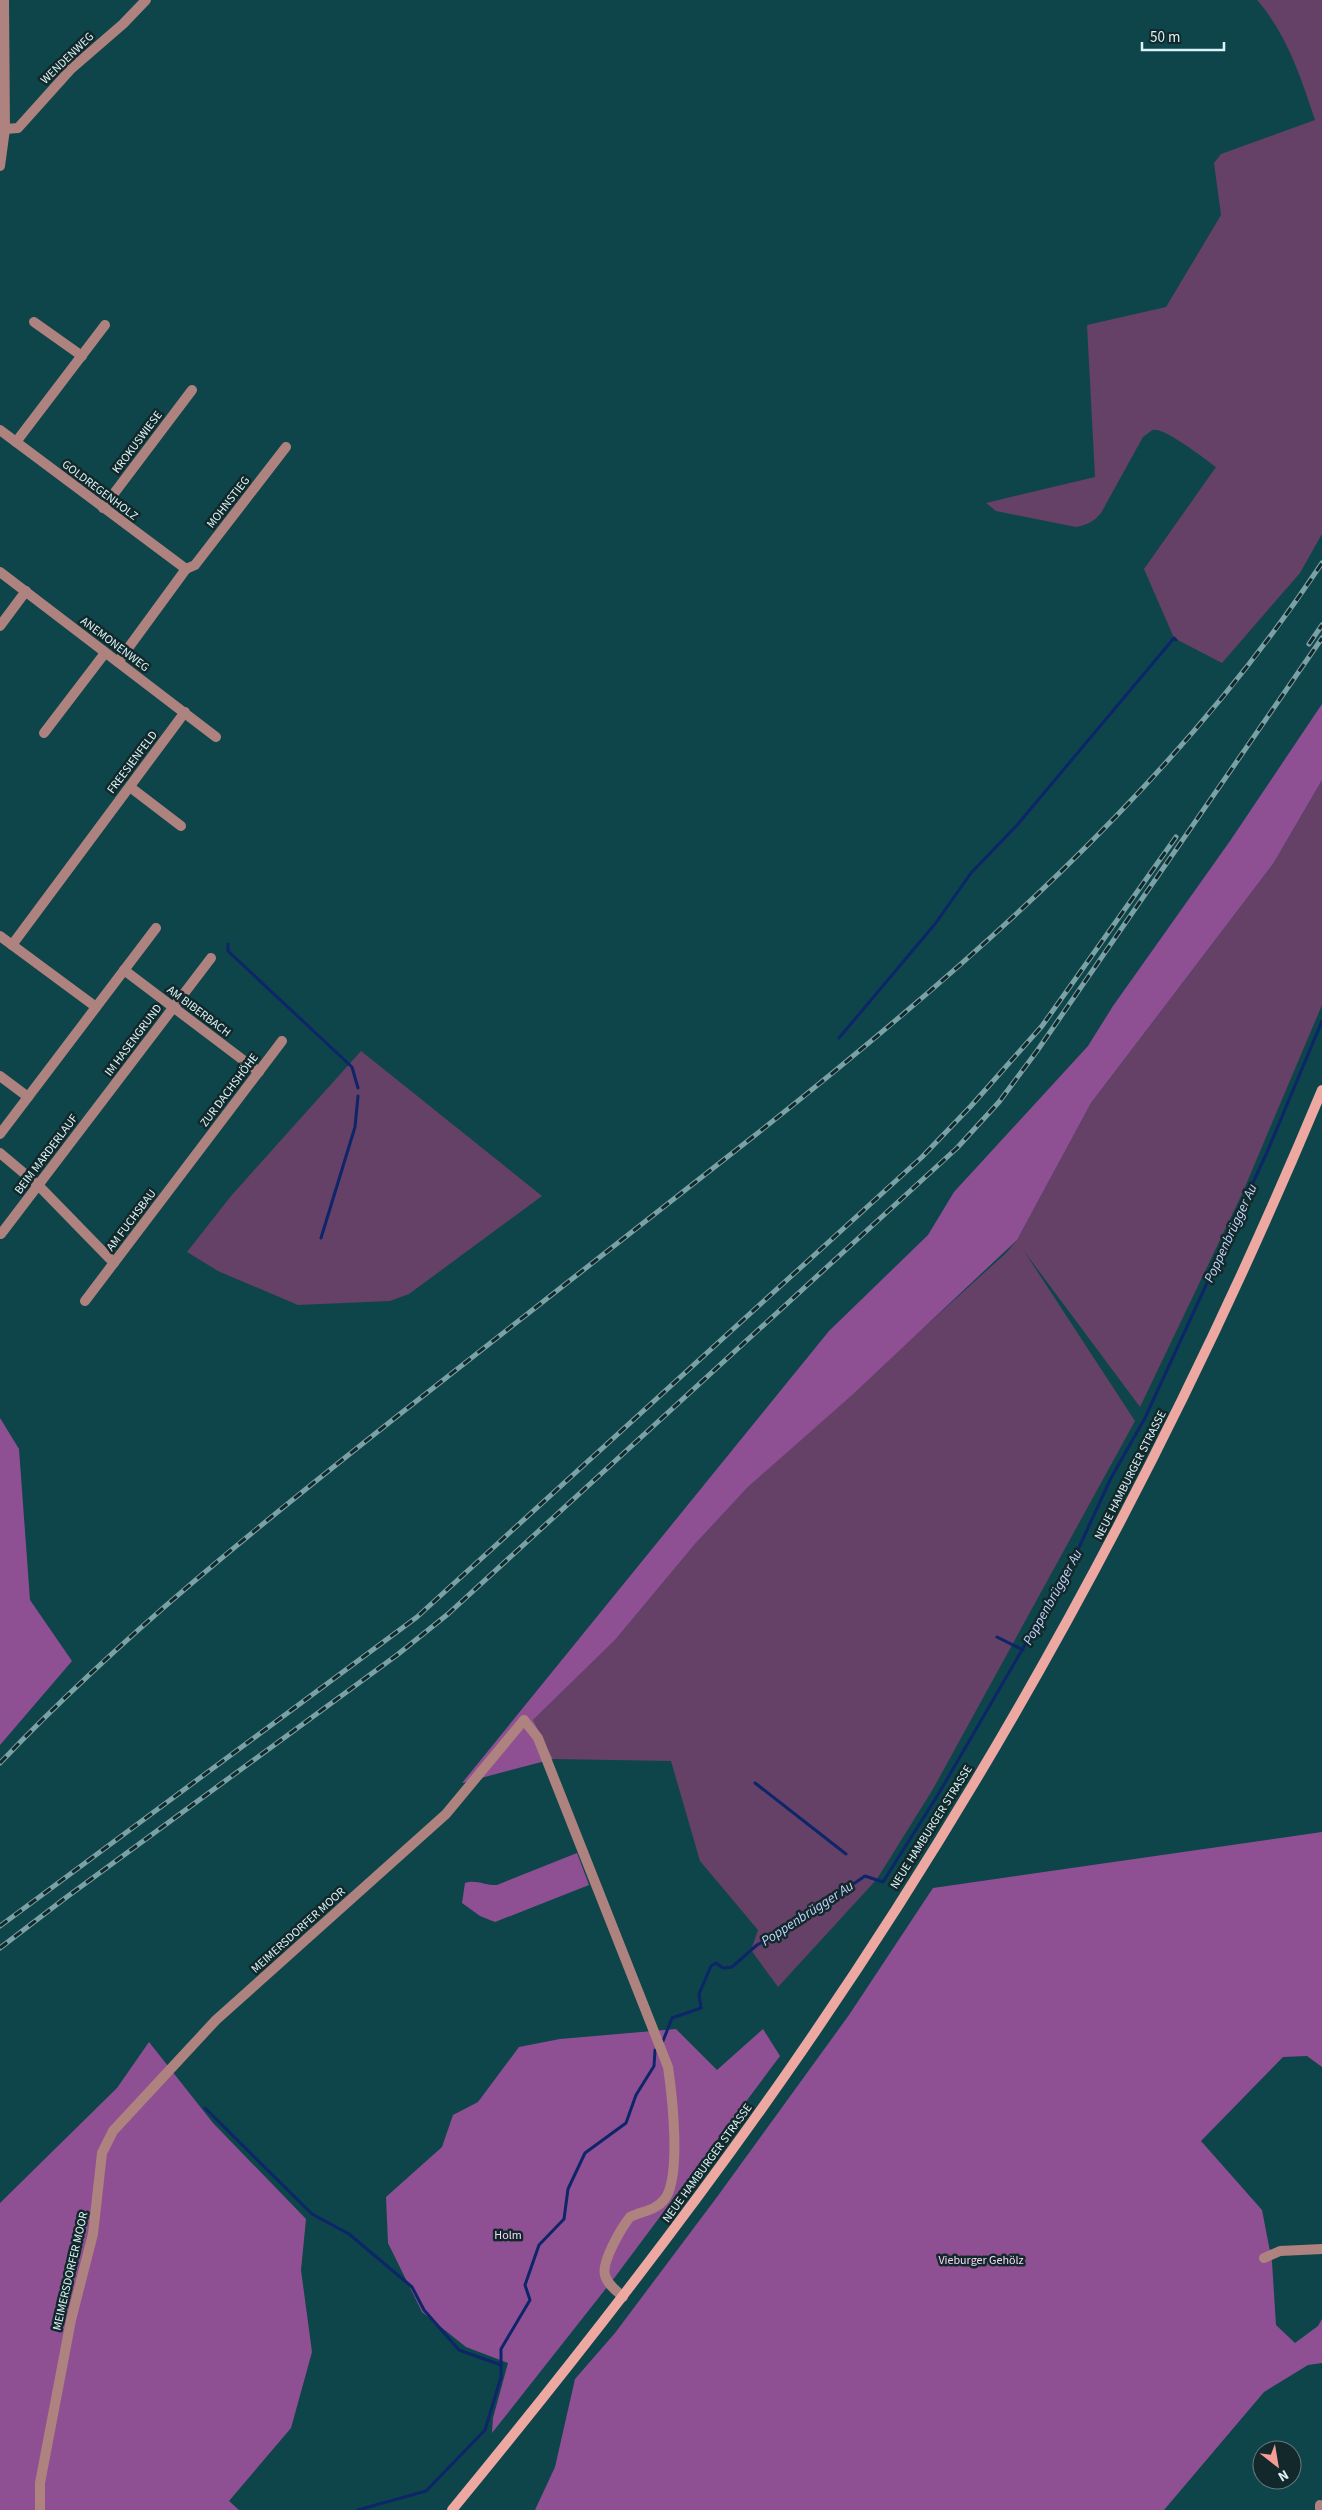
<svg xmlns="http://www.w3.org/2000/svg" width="1322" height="2510" font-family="'Source Sans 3',sans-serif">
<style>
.green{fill:#654067}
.forest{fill:#8f5093}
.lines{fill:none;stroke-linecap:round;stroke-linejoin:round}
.stream{stroke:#0d2569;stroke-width:3}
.minor{stroke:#ae827e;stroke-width:10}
.tertiary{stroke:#ae827e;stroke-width:10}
.secondary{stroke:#eea8a2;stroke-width:10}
.rail-casing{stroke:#7aa1a5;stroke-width:5}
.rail{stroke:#13282a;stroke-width:3;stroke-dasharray:9;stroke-linecap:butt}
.labels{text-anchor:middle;stroke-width:5;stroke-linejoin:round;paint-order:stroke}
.street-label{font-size:12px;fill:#d9f3f6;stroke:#13282a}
.park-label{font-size:12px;fill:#f8d5fa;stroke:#13282a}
.water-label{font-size:14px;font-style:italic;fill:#c1d5fe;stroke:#13282a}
</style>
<rect width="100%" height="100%" fill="#0e454a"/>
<g class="green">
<path d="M1257,0H1322V534L1300,573L1222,663L1174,638L1144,569L1216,467C1206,460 1164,427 1153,430C1150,431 1146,435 1143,437L1101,513C1094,522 1086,525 1076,527L996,511L986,503L1095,477L1087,325L1166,307L1221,215L1214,163L1221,154L1315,120C1301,78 1287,34 1257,0Z"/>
<polygon points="1322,780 1322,1005 1242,1194 1140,1407 1024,1251 1135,1421 933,1789 877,1879 778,1987 751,1950 758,1930 700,1861 671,1761 553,1759 533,1720 615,1640 695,1544 748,1487 1006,1253 1017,1240 1091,1103 1273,864"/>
<polygon points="361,1051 542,1196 409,1294 390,1301 298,1305 218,1271 187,1252 231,1196"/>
</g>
<g class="forest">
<polygon points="1322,704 1322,780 1273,864 1091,1103 1017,1240 852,1395 748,1487 695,1544 615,1640 533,1720 553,1759 462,1783 829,1331 928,1235 954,1192 1088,1046 1113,1006 1230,841"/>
<polygon points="0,1418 19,1449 30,1600 72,1661 0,1745"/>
<polygon points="1322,1832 1322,2067 1307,2056 1283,2057 1201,2141 1262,2210 1272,2262 1276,2325 1295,2343 1318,2326 1322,2319 1322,2363 1308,2365 1264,2392 1164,2510 535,2510 555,2467 575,2379 615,2333 717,2197 849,2015 933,1888"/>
<path d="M577,1853L589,1885L495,1922L480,1916L462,1903L465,1883C477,1879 485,1886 497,1885Z"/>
<polygon points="676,2029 717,2070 763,2029 780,2056 615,2277 492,2433 493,2418 508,2363 466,2347 422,2312 388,2243 386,2197 442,2147 453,2115 478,2102 519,2047 560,2039"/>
<polygon points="149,2042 213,2123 306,2219 301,2270 312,2352 291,2428 229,2501 239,2510 0,2510 0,2203 117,2088"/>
</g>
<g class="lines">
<g class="stream">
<polyline points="228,944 228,951 352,1067 358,1088"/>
<polyline points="839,1038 935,924 971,873 1018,824 1174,638 1176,640"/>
<polyline points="321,1238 355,1127 358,1096"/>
<polyline points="997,1637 1023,1650"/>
<polyline points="755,1783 846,1854"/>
<polyline points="663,2041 672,2018 701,2008 699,1994 711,1966 716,1963 723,1968 732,1967 757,1945 789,1928 865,1876 883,1882 939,1793 1069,1569 1111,1478 1145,1418 1268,1150 1322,1021"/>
<polyline points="205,2108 312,2214 349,2234 412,2287 424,2310 459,2350 501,2365"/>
<polyline points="358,2510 426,2491 485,2430 501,2377 501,2349 530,2300 525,2285 539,2245 564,2219 568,2189 585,2153 626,2123 636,2095 654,2066 655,2050"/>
</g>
<g class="minor">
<polyline points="5,129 18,128 71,69 123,24 146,0"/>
<polyline points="34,322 82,356"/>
<polyline points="0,430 186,569"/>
<polyline points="16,442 105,325"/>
<polyline points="103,508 192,390"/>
<polyline points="186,569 195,565 286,447"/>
<polyline points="0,572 216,737"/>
<polyline points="0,626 26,591"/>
<polyline points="118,662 186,569"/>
<polyline points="44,733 105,653"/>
<polyline points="130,787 181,826"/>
<polyline points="0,936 96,1007"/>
<polyline points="12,945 185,712"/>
<polyline points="124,970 259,1072"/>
<polyline points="0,1076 28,1097"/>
<polyline points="0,1134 156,928"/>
<polyline points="0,1153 38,1185 114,1263"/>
<polyline points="1,1234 211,958"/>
<polyline points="85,1301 282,1041"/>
<polyline points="1264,2258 1280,2251 1322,2249"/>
<path d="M40,2510V2483L71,2320L93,2234L102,2153L113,2131L216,2020L446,1814L524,1720L538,1738L668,2067C672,2094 682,2179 664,2200C655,2211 642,2211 630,2217C622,2227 601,2262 605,2275C607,2284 617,2291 623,2297"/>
<polyline points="1320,2510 1320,2505"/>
</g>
<polyline class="tertiary" points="0,166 5,129 4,0"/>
<path class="secondary" d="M452,2510C568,2369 680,2226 784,2077C999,1769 1178,1436 1322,1090"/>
<g class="rail-casing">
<g id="rail">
<polyline points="1309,644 1322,625"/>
<path d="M0,1763C123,1634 261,1524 400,1414C518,1321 636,1229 754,1136C965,969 1172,789 1322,563"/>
<polyline points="0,1926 417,1617 922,1157 971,1106 1042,1026 1176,837"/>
<polyline points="0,1948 64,1899 397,1655 448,1614 957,1148 999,1102 1037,1051 1322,638"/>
</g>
</g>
<use href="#rail" class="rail"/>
</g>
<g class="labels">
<g class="street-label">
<text transform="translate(67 58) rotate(-44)" y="4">WENDENWEG</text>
<text transform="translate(137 442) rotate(-53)" y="4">KROKUSWIESE</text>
<text transform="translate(100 490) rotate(37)" y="4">GOLDREGENHOLZ</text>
<text transform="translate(228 502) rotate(-52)" y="4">MOHNSTIEG</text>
<text transform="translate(115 644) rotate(37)" y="4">ANEMONENWEG</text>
<text transform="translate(132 762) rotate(-53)" y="4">FREESIENFELD</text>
<text transform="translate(199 1011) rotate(37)" y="4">AM BIBERBACH</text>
<text transform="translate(133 1040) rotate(-53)" y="4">IM HASENGRUND</text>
<text transform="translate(229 1090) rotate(-53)" y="4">ZUR DACHSHÖHE</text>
<text transform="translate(46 1154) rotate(-53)" y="4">BEIM MARDERLAUF</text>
<text transform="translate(131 1220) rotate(-53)" y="4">AM FUCHSBAU</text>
<text transform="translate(1130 1475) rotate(-63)" y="4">NEUE HAMBURGER STRASSE</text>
<text transform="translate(931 1827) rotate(-58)" y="4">NEUE HAMBURGER STRASSE</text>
<text transform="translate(298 1930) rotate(-42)" y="4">MEIMERSDORFER MOOR</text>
<text transform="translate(707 2163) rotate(-54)" y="4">NEUE HAMBURGER STRASSE</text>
<text transform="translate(70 2271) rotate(-77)" y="4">MEIMERSDORFER MOOR</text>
</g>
<g class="park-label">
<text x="508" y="2239">Holm</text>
<text x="981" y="2264">Vieburger Gehölz</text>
</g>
<g class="water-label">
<text transform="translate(1230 1233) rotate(-65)" y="5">Poppenbrügger Au</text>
<text transform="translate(1052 1597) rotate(-61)" y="5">Poppenbrügger Au</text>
<text transform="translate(807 1913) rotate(-33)" y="5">Poppenbrügger Au</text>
</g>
</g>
<g transform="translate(1277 2465) rotate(149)"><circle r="24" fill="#13282a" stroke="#62797c"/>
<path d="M0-4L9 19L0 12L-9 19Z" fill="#f59c95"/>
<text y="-8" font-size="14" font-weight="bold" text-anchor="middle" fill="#d9f3f6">N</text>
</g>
<path d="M1142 42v8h82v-8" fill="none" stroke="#d9f3f6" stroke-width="2.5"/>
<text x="1150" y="42" font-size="15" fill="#d9f3f6" stroke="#13282a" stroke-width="4" paint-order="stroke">50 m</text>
</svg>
